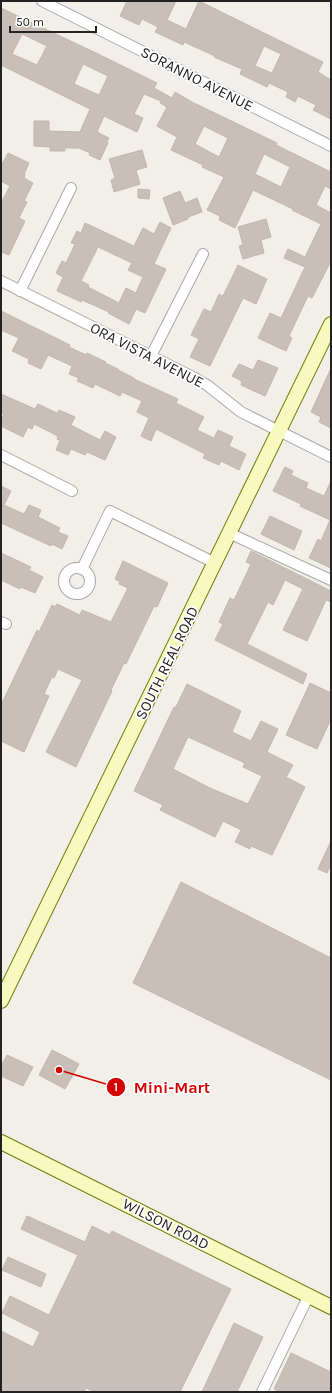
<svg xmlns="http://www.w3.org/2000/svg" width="332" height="1393" font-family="Karla,sans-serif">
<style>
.building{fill:#c7bfb8;stroke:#c4b6ab;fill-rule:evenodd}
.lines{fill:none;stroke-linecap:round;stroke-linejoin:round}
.street-casing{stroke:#a9a9a9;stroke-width:12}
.secondary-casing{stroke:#707d05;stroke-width:16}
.street{stroke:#fff;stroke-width:10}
.secondary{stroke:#f7fabf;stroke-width:14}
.labels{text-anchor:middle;stroke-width:3.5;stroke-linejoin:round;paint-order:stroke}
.street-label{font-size:15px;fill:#222;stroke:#fff}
.leader{fill:none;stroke:#d40000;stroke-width:1.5}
.callout-dot{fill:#d40000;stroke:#fff;stroke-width:1.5}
.mark-label{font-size:12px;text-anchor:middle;font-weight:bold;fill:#fff}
.callout-label{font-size:16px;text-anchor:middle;font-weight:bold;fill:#d40000;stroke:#fff;stroke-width:3.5;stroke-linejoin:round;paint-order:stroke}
</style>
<rect width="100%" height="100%" fill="#f2efe9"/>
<g class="building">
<path d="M127,1H176L167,20L186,29L199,1L323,62L318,72L331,80V119L313,110L316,105L298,96L295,102L286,97L288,92L269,83L267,87L240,74L242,69L214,57L215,56L184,42L183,45L155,32L158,27L142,19L139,25L120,16ZM264,46L281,54L272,73L255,66Z"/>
<path d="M1,8L96,53L157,83L154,88L172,98L175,92L192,102L277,143L276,145L331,172V189L325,186L316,205L331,213V261L312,298L308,296L289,336L292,338L286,351L258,338L270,313L281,318L305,267L284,258L288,249L305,257L321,224L292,210L293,209L253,190L235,228L219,220L220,216L207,210L224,177L202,167L203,165L171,150L177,137L157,126L167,107L160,103L161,101L144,94L134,114L143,118L137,132L104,116L97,132L109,138L107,142L108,143L100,160L89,155L90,153L79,148H65V151H50V147L34,146V121H49V131L80,132L90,109L1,65ZM22,34L47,46L37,65L12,54ZM83,64L108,76L99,95L74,84ZM204,126L228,138L219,157L195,144ZM264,154L290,167L281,187L255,174Z"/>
<polygon points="142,150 147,167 136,170 140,184 114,192 111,180 115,178 109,159"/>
<polygon points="8,153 29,163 24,174 25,175 24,178 33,183 24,201 27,202 19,218 25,221 9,255 1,252 1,203 10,186 1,181 1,166"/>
<polygon points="138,189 150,190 149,199 138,198"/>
<polygon points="180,191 185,203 197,198 202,212 188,217 188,219 173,225 163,198"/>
<polygon points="266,219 271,237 261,240 264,253 243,259 239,246 243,245 238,227"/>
<path d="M160,222L171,228L154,264L166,269L145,313L136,309L129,324L108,313L109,312L82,300L81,302L57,291L63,277L56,273L62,261L66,263L75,244L71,243L77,231L81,233L85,223L134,246L143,228L154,234ZM98,247L132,263L128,270L143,277L136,293L126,288L119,303L88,287L89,285L81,281Z"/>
<polygon points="238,265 267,279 256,304 243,298 210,366 190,357 199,339 191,335 204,309 211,312 219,294 223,296"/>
<polygon points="1,311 70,345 69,347 86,355 87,353 106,362 105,363 118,369 118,370 134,378 134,379 178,399 176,403 204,417 197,430 214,438 218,430 233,437 229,446 246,454 239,470 221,461 219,465 203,458 205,454 156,429 151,441 141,436 149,418 137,412 142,401 122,392 120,396 95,384 93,388 77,381 79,378 69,374 72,366 48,355 41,369 28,363 29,359 12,351 19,338 1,330"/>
<polygon points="258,360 278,368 265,396 241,385 242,381 232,376 239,364 253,370"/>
<polygon points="331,368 331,428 319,422 321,417 311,412"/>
<polygon points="1,394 35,409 38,404 57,413 59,410 75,417 71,425 100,440 105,431 116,437 105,460 87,452 85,455 71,449 68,455 56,450 60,440 57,439 58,436 34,424 32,429 28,427 23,437 1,426 1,420 4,414 1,412"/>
<polygon points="285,467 293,471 291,475 308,483 306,488 324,496 331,481 331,568 309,558 318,539 321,541 330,520 300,506 301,504 273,491"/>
<polygon points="1,486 11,491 4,505 24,514 29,505 41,510 38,517 60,528 58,532 68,536 62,549 52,544 51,546 1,523"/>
<polygon points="270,516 302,531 294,550 261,534"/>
<polygon points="251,551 331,591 331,602 326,600 307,641 283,630 303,589 285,580 273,605 268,602 247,644 307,674 303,684 215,640 223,624 219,622 230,598 234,600 251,564 246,562"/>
<polygon points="1,553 31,567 29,570 43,577 35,593 21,587 20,589 1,580"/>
<polygon points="123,561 168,583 157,607 154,606 126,664 124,663 111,690 112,691 76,767 46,752 82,680 58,669 54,678 52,677 44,694 49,696 24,752 1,741 1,705 37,630 39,632 52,605 55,607 57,604 80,615 82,610 111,622 128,588 119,584 120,582 115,579"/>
<polygon points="310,683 331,693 331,719 317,749 286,735"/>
<path d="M187,684L241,711L232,732L251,741L261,721L278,729L267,752L293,765L286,777L305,787L272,855L251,846L250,849L235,842L241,830L223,821L215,837L160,810L163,805L134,791L174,707H176ZM188,737L245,763L243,767L262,776L248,804L210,788L173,769Z"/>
<polygon points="331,841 331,864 327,873 318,869"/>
<polygon points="181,882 331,958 331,1080 133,983"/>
<polygon points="52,1050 79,1064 65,1089 39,1075"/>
<polygon points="7,1055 33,1067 23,1086 1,1076 1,1066"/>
<polygon points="27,1216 85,1242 92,1226 110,1235 112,1231 231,1289 180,1392 95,1392 86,1388 84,1392 1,1392 1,1331 33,1347 40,1332 2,1313 10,1296 49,1315 78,1255 21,1229"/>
<polygon points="8,1257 46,1274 41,1287 2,1270"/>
<polygon points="234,1323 263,1337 237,1392 202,1392"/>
<polygon points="291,1353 331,1372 331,1392 281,1392 274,1389"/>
</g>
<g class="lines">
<g class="street-casing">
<g id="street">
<polyline points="42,1 331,146"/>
<polyline points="1,281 191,376 207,385 241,412 331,457"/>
<polyline points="20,291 71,188"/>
<polyline points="151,356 203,254"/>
<polyline points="1,455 72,491"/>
<polyline points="229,533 331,580"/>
<circle cx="77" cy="581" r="13"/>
<polyline points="82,569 110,511 215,563"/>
<polyline points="1,622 6,624"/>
<polyline points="262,1392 309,1295"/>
</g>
</g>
<g class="secondary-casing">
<g id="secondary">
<polyline points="1,1001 331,324"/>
<polyline points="1,1142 331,1307"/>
</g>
</g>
<use href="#street" class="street"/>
<use href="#secondary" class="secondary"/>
</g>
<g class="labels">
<g class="street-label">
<text transform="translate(197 79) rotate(27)" y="5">SORANNO AVENUE</text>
<text transform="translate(147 355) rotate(27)" y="5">ORA VISTA AVENUE</text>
<text transform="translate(167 663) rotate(-64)" y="5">SOUTH REAL ROAD</text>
<text transform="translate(166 1224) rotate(27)" y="5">WILSON ROAD</text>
</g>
</g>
<path class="leader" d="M59 1070L116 1087"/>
<g class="callout-dot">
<circle cx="59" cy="1070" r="4"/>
<circle cx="116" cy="1087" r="10"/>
</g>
<g class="mark-label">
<text x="116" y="1091">1</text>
</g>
<g class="callout-label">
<text x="172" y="1093">Mini-Mart</text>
</g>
<rect width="332" height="1393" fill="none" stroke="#222222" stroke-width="4"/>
<path d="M10 26v6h86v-6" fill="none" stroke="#222222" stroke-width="2"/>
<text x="16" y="26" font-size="12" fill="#222222" stroke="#ffffff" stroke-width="3" paint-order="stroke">50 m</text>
</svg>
